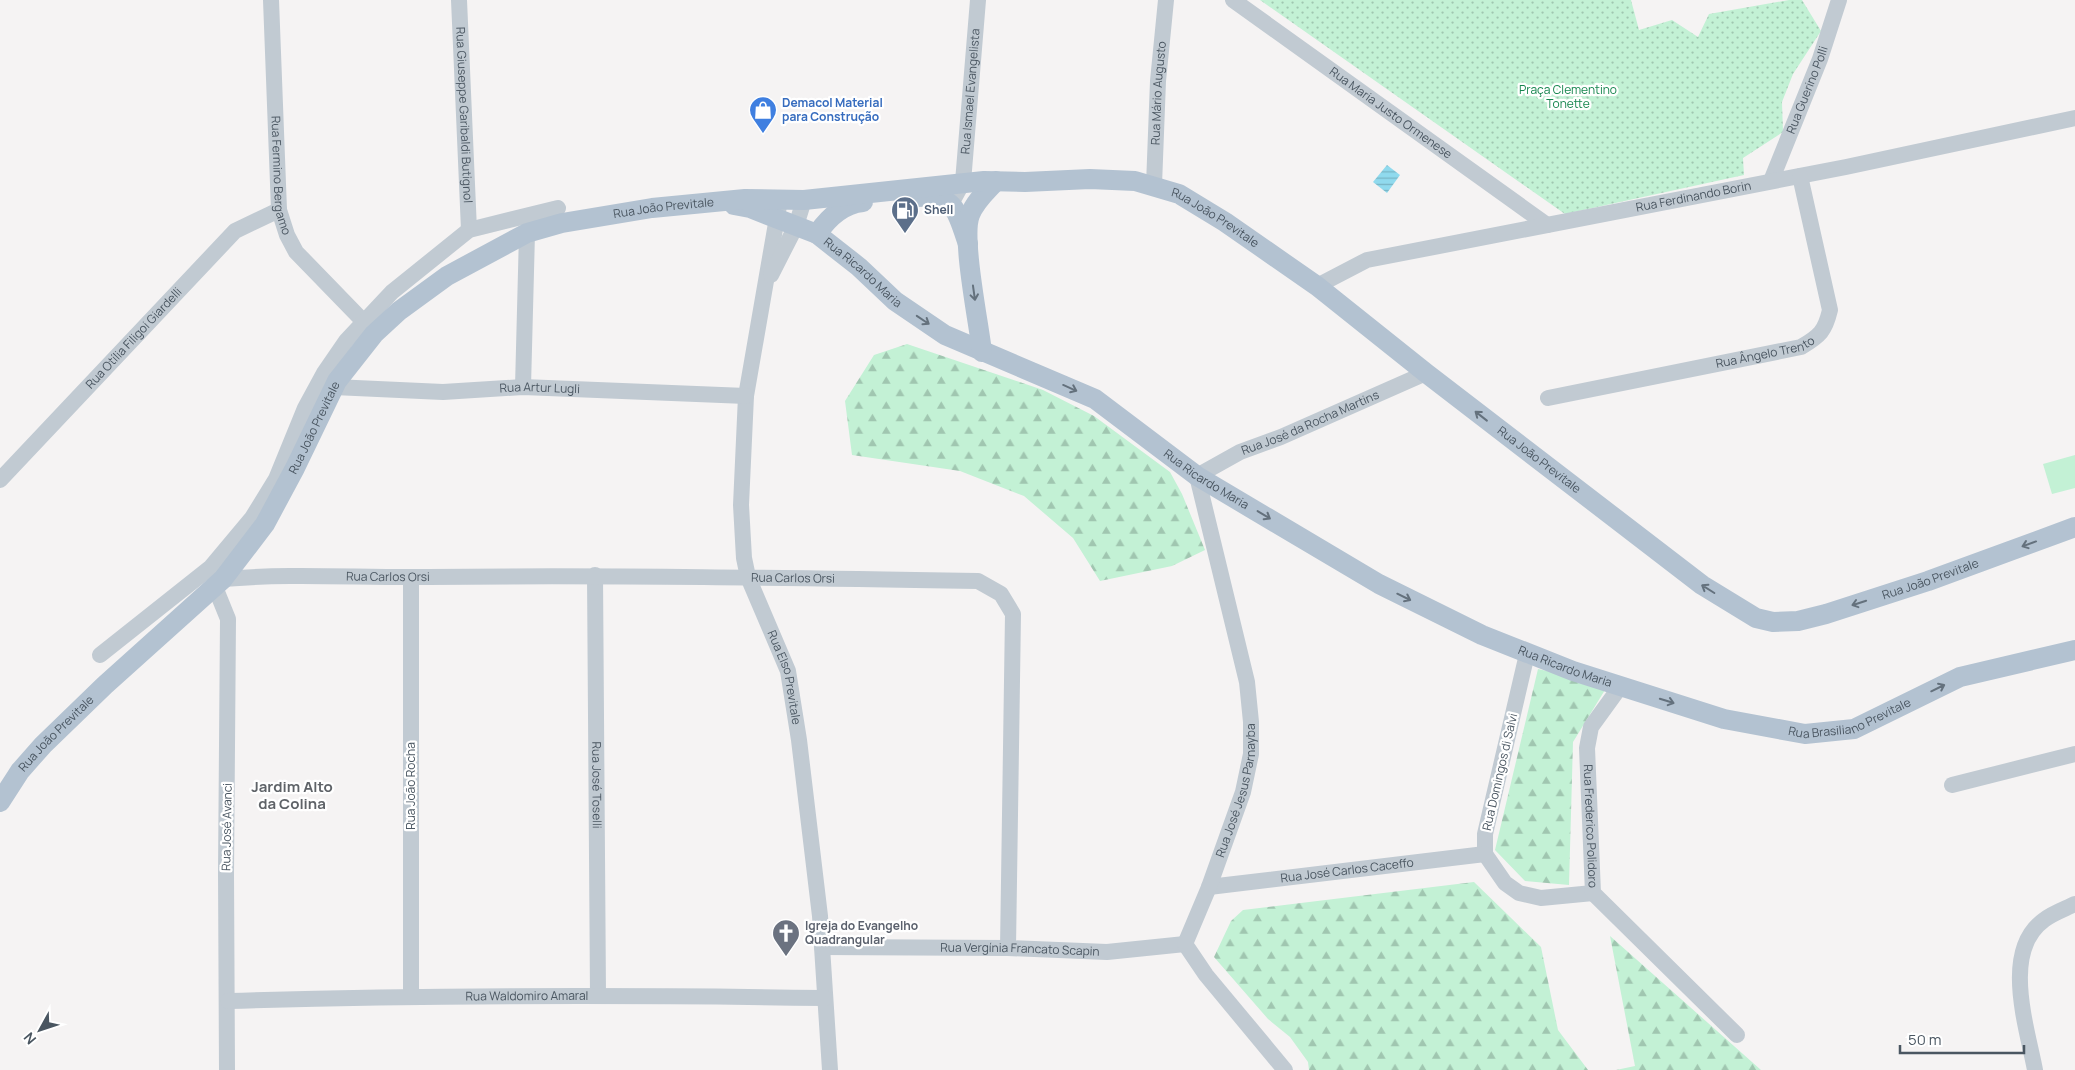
<svg xmlns="http://www.w3.org/2000/svg" width="2075" height="1070" font-family="Manrope,sans-serif">
<style>
.grass{fill:url(#grass-dots)}
.forest{fill:url(#forest-firs)}
.pitch{fill:#c3f1d5}
.water{fill:url(#water-rules)}
.lines{fill:none;stroke-linecap:round;stroke-linejoin:round}
.minor{stroke:#c1cad2;stroke-width:16}
.major{stroke:#b3c2d1;stroke-width:20}
.oneway{stroke:#64717d}
.labels{text-anchor:middle;stroke-width:4.5;stroke-linejoin:round;paint-order:stroke}
.park-label{font-size:12px;fill:#17864f;stroke:#fff}
.street-label{font-size:12px;fill:#4a5661;stroke:#fff}
.shop-label{font-size:12px;font-weight:bold;fill:#366cbe;stroke:#fff;text-anchor:start}
.service-label{font-size:12px;font-weight:bold;fill:#4e5e75;stroke:#fff;text-anchor:start}
.worship-label{font-size:12px;font-weight:bold;fill:#5b616d;stroke:#fff;text-anchor:start}
.quarter-label{font-size:15px;font-weight:bold;fill:#5f6368;stroke:#fff}
</style>
<defs>
<pattern id="grass-dots" width="8" height="8" patternUnits="userSpaceOnUse" patternTransform="scale(1.25)"><rect width="8" height="8" fill="#c3f1d5"/><path d="M2 2h.1M6 6h.1" fill="none" stroke="#a0c6b0" stroke-width="1.8" stroke-linecap="round"/></pattern>
<pattern id="forest-firs" width="22" height="20" patternUnits="userSpaceOnUse" patternTransform="scale(1.25)"><rect width="22" height="20" fill="#c3f1d5"/><path d="M5 1l3.5 6h-7zM16 11l3.5 6h-7z" fill="#a0c6b0"/></pattern>
<pattern id="water-rules" width="6" height="5" patternUnits="userSpaceOnUse" patternTransform="scale(1.25)"><rect width="6" height="5" fill="#90daee"/><path d="M0 2.5h6" fill="none" stroke="#78b4c4"/></pattern>
</defs>
<rect width="100%" height="100%" fill="#f5f3f3"/>
<polygon class="grass" points="1260,0 1631,0 1639,30 1672,20 1698,37 1709,14 1789,0 1802,0 1821,31 1793,74 1782,102 1783,132 1743,158 1744,175 1565,214"/>
<g class="forest">
<polygon points="907,344 1043,390 1094,416 1170,472 1182,494 1205,550 1172,566 1100,581 1073,538 1024,496 960,471 852,455 845,401 874,355"/>
<polygon points="1538,669 1608,685 1573,742 1569,885 1525,881 1495,850"/>
<polygon points="1474,882 1541,947 1558,1030 1588,1070 1309,1070 1308,1062 1290,1037 1268,1019 1214,957 1231,921 1243,910"/>
<polygon points="1610,936 1761,1070 1616,1070 1635,1066"/>
</g>
<polygon class="pitch" points="2075,455 2075,488 2052,494 2043,464"/>
<polygon class="water" points="1387,165 1400,175 1387,193 1373,182"/>
<g class="lines">
<g class="minor">
<path id="s1" d="M271,0L279,210L287,235L296,252L364,322"/>
<path id="s2" d="M459,0L469,230"/>
<path id="s3" d="M1233,0L1547,225"/>
<path id="s4" d="M1771,181L1820,59L1839,0"/>
<path id="s5" d="M1154,185L1158,81L1166,0"/>
<path id="s6" d="M951,204L963,182L978,0"/>
<path id="s7" d="M779,206L746,396L741,505L744,558L748,577L788,671L799,740L820,916L830,1070"/>
<polyline points="771,275 796,226 804,200"/>
<path id="s8" d="M1317,286L1367,260L1846,167L2075,118"/>
<path id="s9" d="M334,387L443,392L523,387L746,396"/>
<polyline points="523,387 527,233"/>
<path id="s10" d="M1548,398L1801,347C1820,336 1825,331 1830,310L1800,176"/>
<path id="s11" d="M0,480L235,231L279,210"/>
<path id="s12" d="M595,575L598,995"/>
<polyline points="411,577 411,995"/>
<path id="s13" d="M223,579C292,573 360,578 428,577C612,575 795,578 978,581L1001,594L1013,614L1008,948"/>
<polyline points="215,587 228,619 226,873 227,1070"/>
<polyline points="1527,654 1485,834 1485,854 1505,883 1519,893 1541,898 1593,893"/>
<polyline points="100,655 211,567 252,518 276,479 305,408 324,373 346,341 392,292 469,230 558,208"/>
<path id="s14" d="M1620,687L1591,727L1587,748L1593,893L1737,1035"/>
<polyline points="1952,785 2075,754"/>
<path id="s15" d="M1209,887L1485,854"/>
<path id="s16" d="M822,947L1008,948L1107,952L1185,944"/>
<path id="s17" d="M228,1001C427,995 626,995 825,998"/>
<path id="s18" d="M1285,1070L1206,975L1185,944L1209,887L1243,792L1251,754V722L1247,682L1197,476L1240,452L1281,437L1426,373"/>
<path d="M2035,1070C2027,1027 2001,951 2044,920C2053,913 2065,909 2075,904"/>
</g>
<g class="major">
<path d="M916,197C957,194 956,211 968,244"/>
<path id="s19" d="M734,205L750,208L817,234L859,267L895,301L945,335L1095,399L1197,476L1379,584L1482,635L1573,671L1724,719L1805,734L1854,729L1960,677L2075,650"/>
<path d="M817,234C828,218 842,204 863,202"/>
<path d="M982,352C979,324 961,237 970,215C975,201 987,191 996,181"/>
<path id="s20" d="M0,802L20,771L43,745L105,685L223,579L265,524L295,468L337,381L374,334L399,311L447,276L527,233L562,223L652,208L745,199L804,200L984,181L1025,182L1090,179L1135,181L1179,194L1225,222L1317,286L1426,373L1702,585L1756,618L1773,622L1798,621L1826,614L1928,581L2075,527"/>
</g>
</g>
<defs><path id="oneway-shaft" d="M-6 0H5M1.5-3L5.5 0L1.5 3" fill="none" stroke-width="1.6" stroke-linecap="round" stroke-linejoin="round" transform="scale(1.25)"/></defs>
<g class="oneway">
<use href="#oneway-shaft" transform="translate(974 293) rotate(82)"/>
<use href="#oneway-shaft" transform="translate(923 320) rotate(34)"/>
<use href="#oneway-shaft" transform="translate(1070 388) rotate(24)"/>
<use href="#oneway-shaft" transform="translate(1481 416) rotate(-142)"/>
<use href="#oneway-shaft" transform="translate(1264 515) rotate(31)"/>
<use href="#oneway-shaft" transform="translate(2029 544) rotate(160)"/>
<use href="#oneway-shaft" transform="translate(1708 589) rotate(-148)"/>
<use href="#oneway-shaft" transform="translate(1404 597) rotate(26)"/>
<use href="#oneway-shaft" transform="translate(1859 603) rotate(162)"/>
<use href="#oneway-shaft" transform="translate(1938 688) rotate(-26)"/>
<use href="#oneway-shaft" transform="translate(1667 701) rotate(17)"/>
</g>
<defs>
<g id="shop-pin" transform="scale(1.4375)"><path d="M0 17L-7.5 6A9.5 9.5 0 1 1 7.5 6Z" fill="#3f7fe0" stroke="#fff"/><path d="M-5-2.5h2.3a2.7 3.5 0 0 1 5.4 0H5L5.5 6h-11ZM-1.5-2.5h3a1.5 2.3 0 0 0-3 0Z" fill="#fff"/></g>
<g id="fuel-pin" transform="scale(1.4375)"><path d="M0 17L-7.5 6A9.5 9.5 0 1 1 7.5 6Z" fill="#5c6f8a" stroke="#fff"/><path d="M-5.5-6h7V0h2V4h1.3V-2.5L3-4.5l.8-.8L6-3V5H2.5V1h-1V6h-7ZM-4.2-4.7v3.2H.2V-4.7Z" fill="#fff"/></g>
<g id="church-pin" transform="scale(1.4375)"><path d="M0 17L-7.5 6A9.5 9.5 0 1 1 7.5 6Z" fill="#6b7280" stroke="#fff"/><path d="M-1.2-6h2.4v3.5h3.3v2.4h-3.3V6h-2.4V-.1h-3.3v-2.4h3.3Z" fill="#fff"/></g>
</defs>
<g fill-rule="evenodd">
<use href="#shop-pin" x="763" y="110"/>
<use href="#fuel-pin" x="905" y="210"/>
<use href="#church-pin" x="786" y="933"/>
</g>
<g class="labels">
<g class="park-label">
<text x="1568" y="94">Praça Clementino<tspan x="1568" dy="14">Tonette</tspan></text>
</g>
<g class="street-label">
<text dy="4" stroke="none"><textPath href="#s6" startOffset="116">Rua Ismael Evangelista</textPath></text>
<text dy="4" stroke="none"><textPath href="#s4" startOffset="98">Rua Guerino Polli</textPath></text>
<text dy="4" stroke="none"><textPath href="#s5" startOffset="92">Rua Mário Augusto</textPath></text>
<text dy="4" stroke="none"><textPath href="#s3" startOffset="194">Rua Maria Justo Ormenese</textPath></text>
<text dy="4" stroke="none"><textPath href="#s2" startOffset="115">Rua Giuseppe Garibaldi Butignol</textPath></text>
<text dy="4" stroke="none"><textPath href="#s1" startOffset="176">Rua Fermino Bergamo</textPath></text>
<text dy="4" stroke="none"><textPath href="#s8" startOffset="389">Rua Ferdinando Borin</textPath></text>
<text dy="4" stroke="none"><textPath href="#s20" startOffset="929">Rua João Previtale</textPath></text>
<text dy="4" stroke="none"><textPath href="#s20" startOffset="1491">Rua João Previtale</textPath></text>
<text dy="4" stroke="none"><textPath href="#s19" startOffset="148">Rua Ricardo Maria</textPath></text>
<text dy="4" stroke="none"><textPath href="#s11" startOffset="195">Rua Otília Filigoi Giardelli</textPath></text>
<text dy="4" stroke="none"><textPath href="#s10" startOffset="222">Rua Ângelo Trento</textPath></text>
<text dy="4" stroke="none"><textPath href="#s9" startOffset="206">Rua Artur Lugli</textPath></text>
<text dy="4" stroke="none"><textPath href="#s18" startOffset="772">Rua José da Rocha Martins</textPath></text>
<text dy="4" stroke="none"><textPath href="#s20" startOffset="494">Rua João Previtale</textPath></text>
<text dy="4" stroke="none"><textPath href="#s20" startOffset="1896">Rua João Previtale</textPath></text>
<text dy="4" stroke="none"><textPath href="#s19" startOffset="552">Rua Ricardo Maria</textPath></text>
<text dy="4" stroke="none"><textPath href="#s13" startOffset="165">Rua Carlos Orsi</textPath></text>
<text dy="4" stroke="none"><textPath href="#s13" startOffset="570">Rua Carlos Orsi</textPath></text>
<text dy="4" stroke="none"><textPath href="#s20" startOffset="2346">Rua João Previtale</textPath></text>
<text dy="4" stroke="none"><textPath href="#s19" startOffset="958">Rua Ricardo Maria</textPath></text>
<text dy="4" stroke="none"><textPath href="#s7" startOffset="482">Rua Elso Previtale</textPath></text>
<text dy="4" stroke="none"><textPath href="#s19" startOffset="1255">Rua Brasiliano Previtale</textPath></text>
<text dy="4" stroke="none"><textPath href="#s20" startOffset="89">Rua João Previtale</textPath></text>
<text transform="translate(1500 772) rotate(-77)" y="4">Rua Domingos di Salvi</text>
<text dy="4" stroke="none"><textPath href="#s12" startOffset="210">Rua José Toselli</textPath></text>
<text transform="translate(411 786) rotate(-90)" y="4">Rua João Rocha</text>
<text dy="4" stroke="none"><textPath href="#s18" startOffset="324">Rua José Jesus Parnayba</textPath></text>
<text dy="4" stroke="none"><textPath href="#s14" startOffset="149">Rua Frederico Polidoro</textPath></text>
<text transform="translate(227 827) rotate(-89)" y="4">Rua José Avanci</text>
<text dy="4" stroke="none"><textPath href="#s15" startOffset="139">Rua José Carlos Caceffo</textPath></text>
<text dy="4" stroke="none"><textPath href="#s16" startOffset="198">Rua Vergínia Francato Scapin</textPath></text>
<text dy="4" stroke="none"><textPath href="#s17" startOffset="299">Rua Waldomiro Amaral</textPath></text>
</g>
<g class="shop-label">
<text x="782" y="107">Demacol Material<tspan x="782" dy="14">para Construção</tspan></text>
</g>
<g class="service-label">
<text x="924" y="214">Shell</text>
</g>
<g class="worship-label">
<text x="805" y="930">Igreja do Evangelho<tspan x="805" dy="14">Quadrangular</tspan></text>
</g>
<g class="quarter-label">
<text x="292" y="792">Jardim Alto<tspan x="292" dy="17">da Colina</tspan></text>
</g>
</g>
<g transform="translate(40 1030) rotate(230)" stroke="#ffffff" stroke-width="4" paint-order="stroke">
<path d="M0-4L9 19L0 12L-9 19Z" fill="#4a5661"/>
<text y="-8" font-size="14" font-weight="bold" text-anchor="middle" fill="#4a5661">N</text>
</g>
<path d="M1900 1045v8h124v-8" fill="none" stroke="#4a5661" stroke-width="2.5"/>
<text x="1908" y="1045" font-size="15" fill="#4a5661" stroke="#ffffff" stroke-width="4" paint-order="stroke">50 m</text>
</svg>
